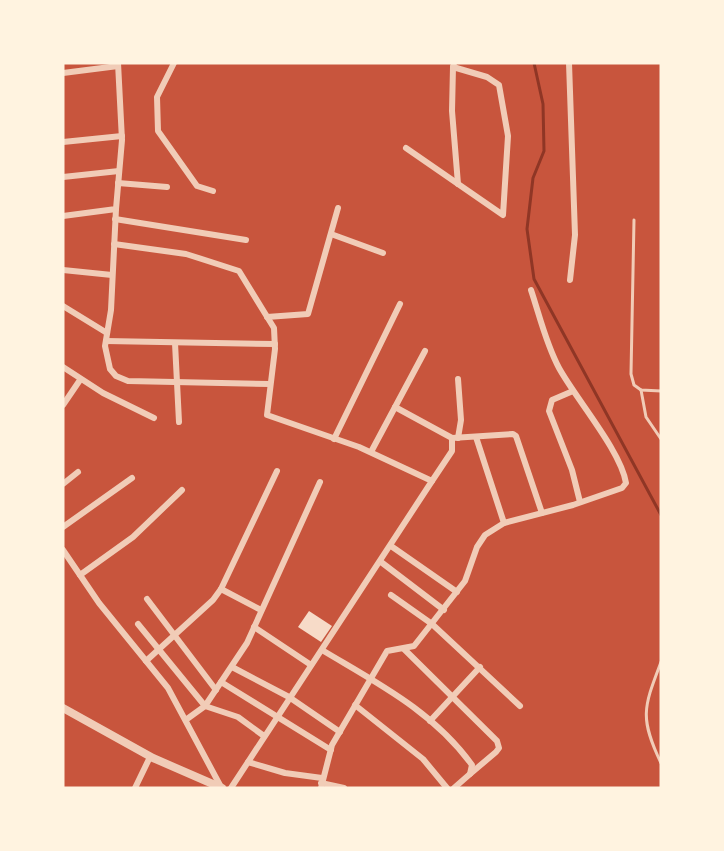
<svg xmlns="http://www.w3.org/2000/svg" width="724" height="851" font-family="Rubik,sans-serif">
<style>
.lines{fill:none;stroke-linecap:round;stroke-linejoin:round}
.stream{stroke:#8f3625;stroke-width:3}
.building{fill:#f7dbc8}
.service{stroke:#f1ccb7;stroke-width:3}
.minor{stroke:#f1ccb7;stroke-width:6}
.tertiary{stroke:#f1ccb7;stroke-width:8}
</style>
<rect width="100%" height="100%" fill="#c8553d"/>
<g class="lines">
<polyline class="stream" points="534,63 543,104 544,151 533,178 527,229 534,279 661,515"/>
</g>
<polygon class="building" points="309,611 332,626 321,642 298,627"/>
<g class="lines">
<g class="service">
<polyline points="634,220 631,374 634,385 641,390 661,391"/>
<polyline points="641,390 646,417 661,439"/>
<path d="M661,662C644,707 639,717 661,763"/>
</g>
<g class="minor">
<polyline points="174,63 157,97 158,131 197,186 213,191"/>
<polyline points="569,63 575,235 570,280"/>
<polyline points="453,67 452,111 458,184"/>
<polyline points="63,73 118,66"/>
<polyline points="63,142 122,136"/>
<polyline points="406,148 503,215 508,136 499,85 487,77 453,67 454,63"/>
<polyline points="63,177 119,171"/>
<polyline points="118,183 167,187"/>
<polyline points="116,209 111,310 105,346 110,369 116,376 128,381 270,384"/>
<polyline points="63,216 116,209 122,140 118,63"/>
<polyline points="115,219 246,240"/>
<polyline points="331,234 383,253"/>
<polyline points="114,244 186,254 239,271 274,328 275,349 267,415 359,447 432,481 231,788"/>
<polyline points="63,270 112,275"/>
<polyline points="63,306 107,333"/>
<polyline points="267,317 308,314 338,208"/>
<polyline points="106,341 275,344"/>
<polyline points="175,343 179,422"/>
<polyline points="63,367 103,393 154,418"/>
<polyline points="458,379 461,420 458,438"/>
<polyline points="573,391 552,400 549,411 572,470 580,502"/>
<polyline points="63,405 80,380"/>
<polyline points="395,407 452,438 452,451 432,481"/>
<polyline points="476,437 504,523"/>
<polyline points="452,438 513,434 516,436 542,513"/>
<polyline points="334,439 400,304"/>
<polyline points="371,452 425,351"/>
<polyline points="63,484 78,472"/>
<polyline points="63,527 132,478"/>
<polyline points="391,546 457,592"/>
<polyline points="63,550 99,603 168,688 221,787"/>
<polyline points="381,562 444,610"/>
<polyline points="80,575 133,537 182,490"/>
<polyline points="221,589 261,610"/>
<polyline points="391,595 432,624 520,706"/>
<polyline points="147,599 216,690"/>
<polyline points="138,624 205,706 238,717 264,736"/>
<polyline points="254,627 311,665"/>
<polyline points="404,649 497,741 499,748 496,752 470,774"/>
<path d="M322,650C377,683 433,711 472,765L470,774L454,788"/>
<polyline points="146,661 213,600 221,589 277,471"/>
<polyline points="232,667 289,697 340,732"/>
<polyline points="221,682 331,750"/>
<polyline points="355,705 423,759 447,788"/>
<polyline points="187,719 205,706 247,643 320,482"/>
<polyline points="430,721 480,667"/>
<polyline points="248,762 285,773 322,778"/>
<polyline points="321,783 344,788"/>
<polyline points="135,788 150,757"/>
<path d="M321,788L332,745L387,651L414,646L465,581L477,547L485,535L504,523L573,505L622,488L626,483C621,451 576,399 559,368C546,344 540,317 531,290"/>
</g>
<polyline class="tertiary" points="63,708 153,758 222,788"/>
</g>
<rect width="724" height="851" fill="none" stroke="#fff3e0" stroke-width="129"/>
</svg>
